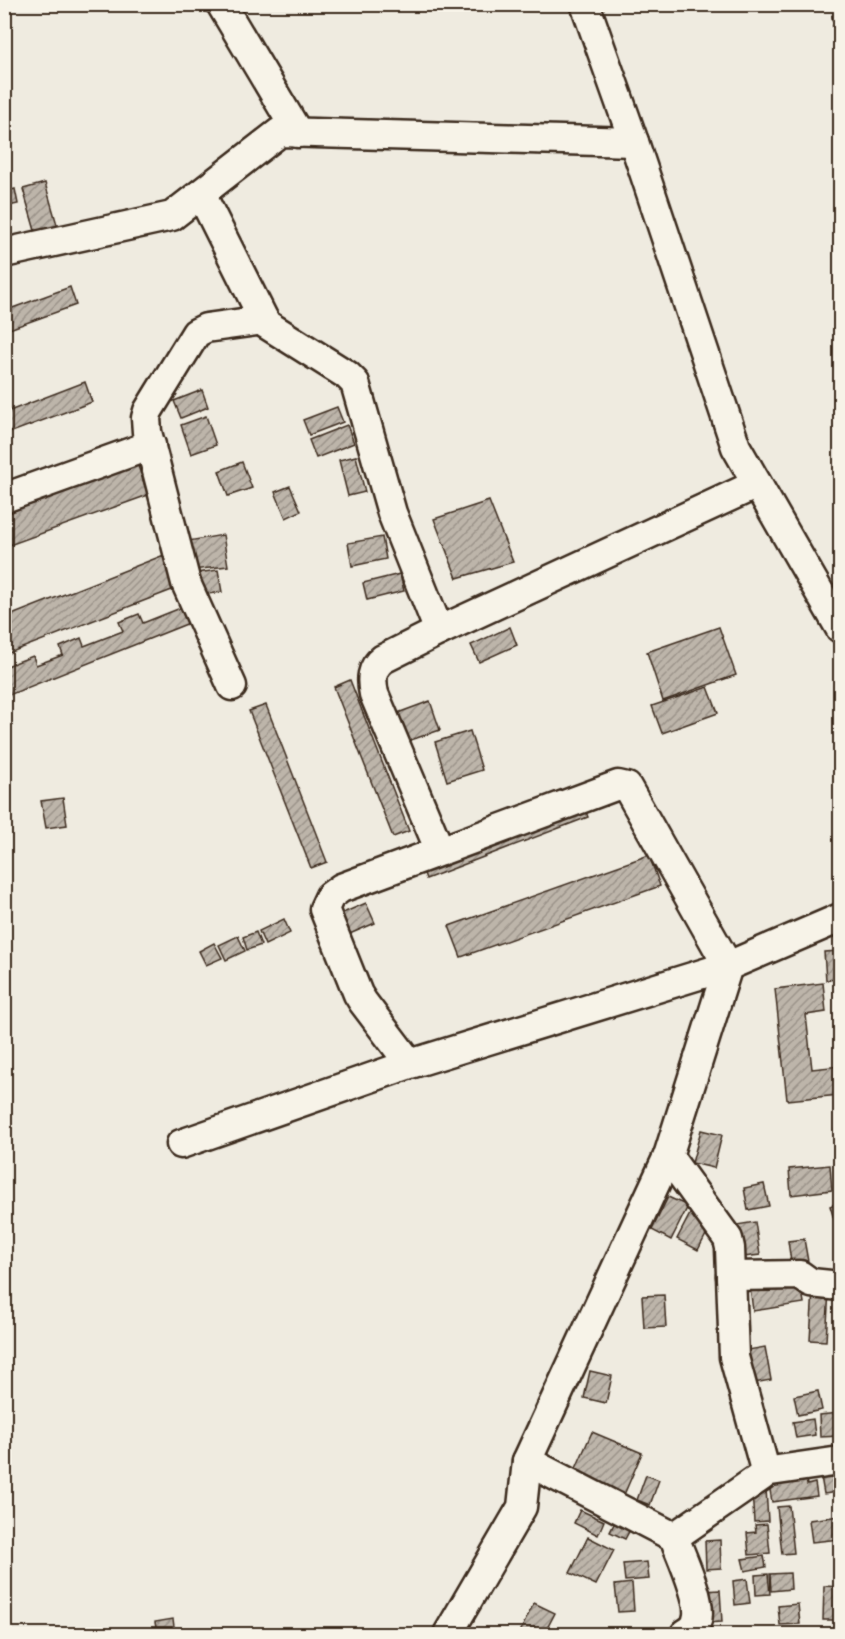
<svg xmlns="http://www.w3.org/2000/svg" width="845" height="1639" font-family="Mali,sans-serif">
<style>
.building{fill:url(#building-hatch);stroke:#3b2a1e;stroke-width:1.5}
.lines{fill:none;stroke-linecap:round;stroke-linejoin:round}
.street-casing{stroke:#3b2a1e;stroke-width:33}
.path{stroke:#3b2a1e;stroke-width:4;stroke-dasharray:6 4.5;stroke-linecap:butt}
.street{stroke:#f7f3e8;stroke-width:28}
</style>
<defs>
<pattern id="building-hatch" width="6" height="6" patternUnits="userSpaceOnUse" patternTransform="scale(1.5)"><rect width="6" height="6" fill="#bdb5aa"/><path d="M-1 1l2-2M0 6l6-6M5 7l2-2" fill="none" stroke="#9b938a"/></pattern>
</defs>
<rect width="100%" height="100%" fill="#efebe0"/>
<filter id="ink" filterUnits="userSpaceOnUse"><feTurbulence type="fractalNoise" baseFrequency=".0167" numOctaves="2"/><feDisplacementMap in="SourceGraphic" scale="12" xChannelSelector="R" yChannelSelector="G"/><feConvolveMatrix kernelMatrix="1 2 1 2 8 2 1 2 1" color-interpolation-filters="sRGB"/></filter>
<g filter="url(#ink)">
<g class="building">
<polygon points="45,183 60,235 38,241 23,189"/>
<polygon points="15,189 18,204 4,207 4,192"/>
<polygon points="70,287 76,305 4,331 4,302 7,310"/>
<polygon points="85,382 92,402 4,435 4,413"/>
<polygon points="202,390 208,407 181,418 174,401"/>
<polygon points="337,407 343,422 309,435 303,420"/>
<polygon points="206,416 216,445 191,454 181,425"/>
<polygon points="347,425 354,443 316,458 309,440"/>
<polygon points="356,456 365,492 348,496 339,460"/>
<polygon points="242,462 252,488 228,496 219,471"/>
<polygon points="137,463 148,495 4,547 4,511"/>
<polygon points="290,486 301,511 286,518 275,492"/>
<polygon points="489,501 513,562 457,578 434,519"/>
<polygon points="223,535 228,566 192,570 188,541"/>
<polygon points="382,537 386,559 352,566 348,543"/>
<polygon points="164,555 177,588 4,655 4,618"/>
<polygon points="218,570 222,592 200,595 197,573"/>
<polygon points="400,574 404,591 367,600 363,583"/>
<polygon points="183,607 189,623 4,697 4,667 33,656 36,665 63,655 60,647 81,638 84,646 123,631 119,622 139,614 143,623"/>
<polygon points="510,627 517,645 479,662 471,645"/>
<polygon points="719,627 736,675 663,701 647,652"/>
<polygon points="350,680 409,831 393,837 334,687"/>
<polygon points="708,687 718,713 662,733 652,706"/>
<polygon points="430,701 440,730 405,742 395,714"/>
<polygon points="266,705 327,862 311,868 249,711"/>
<polygon points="470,731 482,770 447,781 435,742"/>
<polygon points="63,798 67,825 46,828 41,801"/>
<polygon points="581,799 588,817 426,879 420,862"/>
<polygon points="649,855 660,886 461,957 449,926"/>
<polygon points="366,903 375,923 345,936 336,916"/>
<polygon points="284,919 290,933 265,945 259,931"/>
<polygon points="256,932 261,945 247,950 243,937"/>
<polygon points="238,936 245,951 226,960 219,945"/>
<polygon points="214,943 222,958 206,965 199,951"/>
<polygon points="840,951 840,979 826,980 824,952"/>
<polygon points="823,983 826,1012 806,1015 812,1069 840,1066 840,1095 787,1100 775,989"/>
<polygon points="835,1129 840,1129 840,1167 835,1166"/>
<polygon points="701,1130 722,1135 714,1168 692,1163"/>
<polygon points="830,1165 832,1190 791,1195 789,1169"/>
<polygon points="764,1184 769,1206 748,1210 744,1188"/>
<polygon points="668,1197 688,1206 671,1240 652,1230"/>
<polygon points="840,1202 840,1239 830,1206"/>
<polygon points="691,1212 712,1223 698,1250 677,1239"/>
<polygon points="755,1222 760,1255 735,1258 730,1226"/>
<polygon points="804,1239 809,1267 792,1269 788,1241"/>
<polygon points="800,1279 804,1303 753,1311 750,1287"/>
<polygon points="813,1289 829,1290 826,1341 810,1340"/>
<rect x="837" y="1294" width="3" height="24"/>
<polygon points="664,1295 666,1327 644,1328 642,1296"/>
<polygon points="765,1347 771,1380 754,1383 748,1350"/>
<polygon points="590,1371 612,1376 606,1403 584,1398"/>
<polygon points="818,1391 822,1410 798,1415 794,1396"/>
<polygon points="840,1413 840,1436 820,1437 819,1415"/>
<polygon points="813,1419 815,1435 796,1438 793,1422"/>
<polygon points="592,1432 642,1453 623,1497 573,1475"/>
<polygon points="834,1469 838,1492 824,1494 820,1471"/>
<polygon points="805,1472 807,1485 815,1483 817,1496 772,1502 768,1478"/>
<polygon points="646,1475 659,1480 650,1505 637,1500"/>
<polygon points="766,1489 768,1521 754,1522 752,1490"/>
<polygon points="789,1506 794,1553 782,1554 777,1507"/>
<polygon points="580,1510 604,1521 598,1535 574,1523"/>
<polygon points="618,1516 633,1524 625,1539 610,1532"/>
<polygon points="840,1516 840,1539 812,1542 809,1520"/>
<polygon points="767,1524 770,1553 749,1555 747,1533 756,1532 755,1525"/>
<polygon points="588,1537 614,1550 596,1585 570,1573"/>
<polygon points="720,1540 721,1568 706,1569 705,1541"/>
<polygon points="764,1556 766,1567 745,1571 742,1559"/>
<polygon points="647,1562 649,1579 625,1581 623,1564"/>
<polygon points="790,1573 791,1589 771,1591 770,1574"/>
<polygon points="768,1574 770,1594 756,1595 755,1575"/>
<polygon points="747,1579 750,1603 735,1605 733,1581"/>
<polygon points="632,1583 634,1611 618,1612 615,1585"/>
<polygon points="824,1586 840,1587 840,1620 823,1620"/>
<polygon points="720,1590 722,1622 704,1623 702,1591"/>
<polygon points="534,1603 555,1613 544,1634 519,1634"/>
<polygon points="798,1604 800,1624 780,1625 778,1606"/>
<polygon points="173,1619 175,1634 157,1634 155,1622"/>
</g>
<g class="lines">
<g class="street-casing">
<g id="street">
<polyline points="221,4 298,133"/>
<polyline points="585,4 634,142 736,447 840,628"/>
<polyline points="201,194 266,324 347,375 355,383 392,513 439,631"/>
<polyline points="4,253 172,216 280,132 634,142"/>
<polyline points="4,498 151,445"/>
<polyline points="232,686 186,583 147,432 146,418 148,411 196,333 206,328 264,320"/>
<path d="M440,851L374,694C371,680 371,668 383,659L439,631L757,484"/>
<polyline points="181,1144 410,1064 728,966 627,787 618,785 341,888 330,896 324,909 358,994 363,1002 410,1064"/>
<polyline points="668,1156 728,1239 730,1248 734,1357 764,1466 762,1476 674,1537"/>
<polyline points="731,1276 800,1275 811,1283 840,1286"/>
<path d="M527,1461L674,1537C681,1556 703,1602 697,1620C696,1627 690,1631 685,1634"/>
<polyline points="764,1472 840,1461"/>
<polyline points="448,1634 522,1507 527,1461 668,1156 728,966 840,918"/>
</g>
</g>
<polyline class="path" points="832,4 840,88"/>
<use href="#street" class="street"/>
</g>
</g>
<rect width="845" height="1639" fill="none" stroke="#f7f3e8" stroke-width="24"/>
<rect x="12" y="12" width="821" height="1615" fill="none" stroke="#3b2a1e" stroke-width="2" filter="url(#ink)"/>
</svg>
